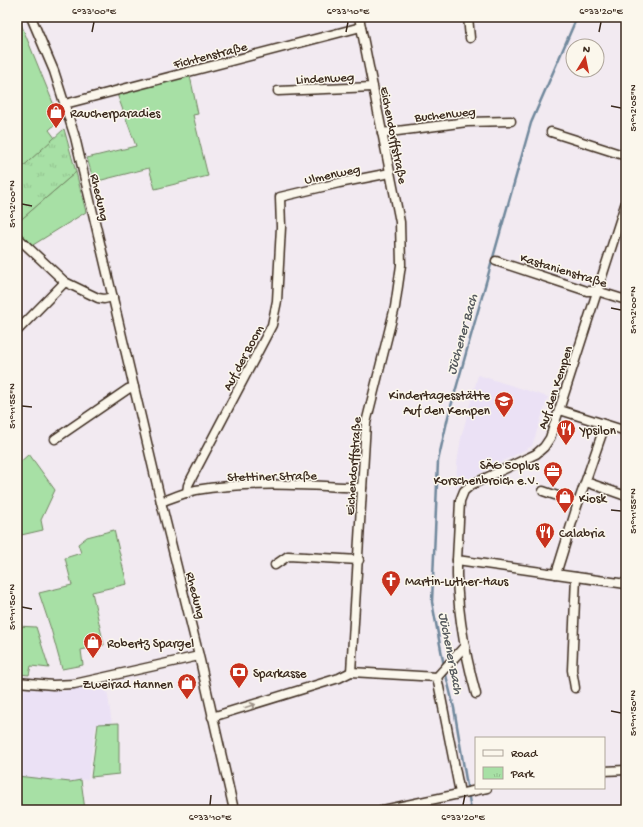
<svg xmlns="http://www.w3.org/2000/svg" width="643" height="827" font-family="'Gochi Hand',sans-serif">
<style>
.built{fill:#ebe1f5}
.green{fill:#a7e0a5;stroke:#718562}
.park{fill:url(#park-tufts);stroke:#718562}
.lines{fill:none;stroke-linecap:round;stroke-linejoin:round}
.stream{stroke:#70889c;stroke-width:2.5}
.minor-casing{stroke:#3b2a1e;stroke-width:11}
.minor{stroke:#fbf7ec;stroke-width:8}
.oneway{stroke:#9b9085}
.ticks{fill:none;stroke:#3b2a1e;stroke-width:1.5}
.labels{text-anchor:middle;stroke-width:3;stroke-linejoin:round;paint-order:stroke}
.street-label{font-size:13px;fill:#3b2a1e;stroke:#fbf7ec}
.poi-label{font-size:13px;fill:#3b2a1e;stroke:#fbf7ec;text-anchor:start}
.water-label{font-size:14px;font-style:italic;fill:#55595d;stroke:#fbf7ec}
.neatline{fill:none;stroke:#3b2a1e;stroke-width:1.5}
.ticks-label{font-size:10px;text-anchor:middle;fill:#3b2a1e}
</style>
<defs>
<pattern id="park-tufts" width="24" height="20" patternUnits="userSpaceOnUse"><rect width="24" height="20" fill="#a7e0a5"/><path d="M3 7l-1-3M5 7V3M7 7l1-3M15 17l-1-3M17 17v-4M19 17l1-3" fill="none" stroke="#91c08e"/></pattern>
</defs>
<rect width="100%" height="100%" fill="#f2eaf1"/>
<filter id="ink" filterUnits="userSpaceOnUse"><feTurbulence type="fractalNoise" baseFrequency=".025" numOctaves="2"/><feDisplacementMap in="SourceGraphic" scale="8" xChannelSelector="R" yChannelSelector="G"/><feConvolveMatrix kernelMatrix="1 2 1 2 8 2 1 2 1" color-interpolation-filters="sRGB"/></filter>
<g filter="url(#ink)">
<g class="built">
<polygon points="478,375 548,397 532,446 463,482 456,489 457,463 461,438"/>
<polygon points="106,683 112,724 96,725 88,779 70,782 17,776 17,690 31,689 65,691"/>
</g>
<g class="green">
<polygon points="21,24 60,120 49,130 55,138 17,172 17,26"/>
<polygon points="190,76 198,114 193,115 208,176 155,189 149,168 94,182 87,158 136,146 117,94"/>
<polygon points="76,172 86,212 33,245 17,230 17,223"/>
<polygon points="29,454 55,490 41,520 43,530 17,536 17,465"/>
<polygon points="114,530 127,584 92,592 104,645 81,650 83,665 62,669 51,629 39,593 72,585 65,558 81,553 78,544 87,537"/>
<polygon points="17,626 36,627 49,668 31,666 29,675 17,674"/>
<polygon points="119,723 119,774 91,777 98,724"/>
<polygon points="17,776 70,782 81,780 85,810 71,810 17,805"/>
</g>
<polygon class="park" points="64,129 76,172 17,223 17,172"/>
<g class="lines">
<g class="stream">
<polyline points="444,666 432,602 438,461 448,417 531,123 577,17"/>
<polyline points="445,671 454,708 471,810"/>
</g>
<g class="minor-casing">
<g id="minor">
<polyline points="31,17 54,71 75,137 161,502 199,656 234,810"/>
<polyline points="468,17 470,38"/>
<polyline points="278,91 373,87"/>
<polyline points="65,104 361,27"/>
<polyline points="551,132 626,156"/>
<polyline points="382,133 467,122 511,121"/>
<polyline points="626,202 550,438 544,447 536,454 471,485 464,491 460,501 457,560 626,584"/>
<polyline points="17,237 65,282 98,298 104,299 113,297"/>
<polyline points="496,261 587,291 597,291 626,300"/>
<polyline points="17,331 65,282"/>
<polyline points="560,410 626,431"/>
<polyline points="55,439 128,389 134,387"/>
<polyline points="586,482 626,496"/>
<polyline points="543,491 578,503"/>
<polyline points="187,493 188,485 272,325 277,301 281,227 280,197 339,183 390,173"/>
<path d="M161,502C172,498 186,492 196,490C251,481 306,485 362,488"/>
<path d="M457,560C456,606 464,650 476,694"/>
<polyline points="275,565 288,556 359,560"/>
<polyline points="556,574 578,503 605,425"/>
<polyline points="351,672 366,423 395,307 401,265 400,222 359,17"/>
<polyline points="351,672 437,677"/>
<polyline points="437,677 460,793"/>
<polyline points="437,677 464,647"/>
<polyline points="17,682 53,685 74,684 199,656"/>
<polyline points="575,688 572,670 576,577"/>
<polyline points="212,717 339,678 351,672"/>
<polyline points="604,771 626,770"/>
<polyline points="383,810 487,788"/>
</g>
</g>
<use href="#minor" class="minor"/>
</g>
<defs><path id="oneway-shaft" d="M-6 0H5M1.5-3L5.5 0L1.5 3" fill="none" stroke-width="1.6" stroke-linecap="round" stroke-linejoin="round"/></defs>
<use class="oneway" href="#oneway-shaft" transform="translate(250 706) rotate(-17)"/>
</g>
<path class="ticks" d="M92,32L94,22M346,32L348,22M599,32L601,22M611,106L621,108M22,204L32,206M611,308L621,310M22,406L32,407M611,510L621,511M22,607L32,609M611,711L621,713M210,805L211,795M463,805L465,795"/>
<defs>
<g id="shop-pin" transform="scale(1)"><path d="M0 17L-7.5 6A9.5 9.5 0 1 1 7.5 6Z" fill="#c8321e" stroke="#fbf7ec"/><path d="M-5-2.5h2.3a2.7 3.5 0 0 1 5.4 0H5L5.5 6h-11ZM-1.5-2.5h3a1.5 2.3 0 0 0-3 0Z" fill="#fff"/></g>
<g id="school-pin" transform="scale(1)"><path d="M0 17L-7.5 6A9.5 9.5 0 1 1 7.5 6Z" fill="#c8321e" stroke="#fbf7ec"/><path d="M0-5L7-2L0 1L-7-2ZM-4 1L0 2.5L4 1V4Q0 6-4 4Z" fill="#fff"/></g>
<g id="restaurant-pin" transform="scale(1)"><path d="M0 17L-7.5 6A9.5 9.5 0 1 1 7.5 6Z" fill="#c8321e" stroke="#fbf7ec"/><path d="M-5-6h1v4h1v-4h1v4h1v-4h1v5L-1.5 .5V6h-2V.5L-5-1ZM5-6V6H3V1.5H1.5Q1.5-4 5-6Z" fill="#fff"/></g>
<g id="office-pin" transform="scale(1)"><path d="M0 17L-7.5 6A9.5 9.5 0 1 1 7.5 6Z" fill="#c8321e" stroke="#fbf7ec"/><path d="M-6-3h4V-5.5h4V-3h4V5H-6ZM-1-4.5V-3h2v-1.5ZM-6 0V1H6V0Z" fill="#fff"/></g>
<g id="church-pin" transform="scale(1)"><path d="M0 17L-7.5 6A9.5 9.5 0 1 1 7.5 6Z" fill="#c8321e" stroke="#fbf7ec"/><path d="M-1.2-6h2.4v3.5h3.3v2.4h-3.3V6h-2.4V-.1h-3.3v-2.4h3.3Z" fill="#fff"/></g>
<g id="bank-pin" transform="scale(1)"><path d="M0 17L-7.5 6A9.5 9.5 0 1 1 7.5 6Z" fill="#c8321e" stroke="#fbf7ec"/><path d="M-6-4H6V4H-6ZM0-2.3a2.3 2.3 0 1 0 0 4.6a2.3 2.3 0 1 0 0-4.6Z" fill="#fff"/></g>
</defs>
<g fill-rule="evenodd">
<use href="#shop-pin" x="56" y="112"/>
<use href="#school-pin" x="504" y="401"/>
<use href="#restaurant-pin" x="566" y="429"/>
<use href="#office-pin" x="553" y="471"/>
<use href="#shop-pin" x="565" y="497"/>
<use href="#restaurant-pin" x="545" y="532"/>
<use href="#church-pin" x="391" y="580"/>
<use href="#shop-pin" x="93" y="642"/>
<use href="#bank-pin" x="239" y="672"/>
<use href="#shop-pin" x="187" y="683"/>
</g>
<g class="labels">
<g class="street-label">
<text transform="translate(210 54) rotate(-14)" y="5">Fichtenstraße</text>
<text transform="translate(325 77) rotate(-3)" y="5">Lindenweg</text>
<text transform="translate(445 113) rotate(-6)" y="5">Buchenweg</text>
<text transform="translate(395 135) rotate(79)" y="5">Eichendorffstraße</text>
<text transform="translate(332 173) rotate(-12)" y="5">Ulmenweg</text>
<text transform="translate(101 197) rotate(77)" y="5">Rhedung</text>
<text transform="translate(564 269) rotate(17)" y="5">Kastanienstraße</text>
<text transform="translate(242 357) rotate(-62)" y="5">Auf der Boom</text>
<text transform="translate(554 387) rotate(-72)" y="5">Auf den Kempen</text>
<text transform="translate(352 466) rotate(-86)" y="5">Eichendorffstraße</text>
<text transform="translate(272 475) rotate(-1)" y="5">Stettiner Straße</text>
<text transform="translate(197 595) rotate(76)" y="5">Rhedung</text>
</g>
<g class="poi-label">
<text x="70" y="117">Raucherparadies</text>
<text x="490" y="399" text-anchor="end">Kindertagesstätte<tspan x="490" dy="15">Auf den Kempen</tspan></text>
<text x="580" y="434">Ypsilon</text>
<text x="539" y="469" text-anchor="end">SÄG 50plus<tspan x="539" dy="15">Korschenbroich e.V.</tspan></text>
<text x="579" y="502">Kiosk</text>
<text x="559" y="537">Calabria</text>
<text x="405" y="585">Martin-Luther-Haus</text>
<text x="107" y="647">Robertz Spargel</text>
<text x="253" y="677">Sparkasse</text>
<text x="173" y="688" text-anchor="end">Zweirad Hannen</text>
</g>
<g class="water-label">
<text transform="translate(461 334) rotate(-74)" y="5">Jüchener Bach</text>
<text transform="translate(452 653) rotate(79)" y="5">Jüchener Bach</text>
</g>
</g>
<rect width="643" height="827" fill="none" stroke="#fbf7ec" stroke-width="44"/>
<rect x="475" y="737" width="130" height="52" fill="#fbf7ec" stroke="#aea59a"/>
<rect x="483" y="750" width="20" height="6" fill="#fbf7ec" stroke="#aea59a"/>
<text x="511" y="757" font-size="12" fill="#3b2a1e">Road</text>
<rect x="483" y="767" width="20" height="12" fill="url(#park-tufts)" stroke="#aea59a"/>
<text x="511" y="777" font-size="12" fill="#3b2a1e">Park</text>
<g transform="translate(585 58) rotate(10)"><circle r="19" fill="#fbf7ec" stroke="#aea59a"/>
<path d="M0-3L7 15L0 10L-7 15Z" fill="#c8321e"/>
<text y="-6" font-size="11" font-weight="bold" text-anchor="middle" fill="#3b2a1e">N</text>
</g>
<rect x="22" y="22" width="599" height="783" class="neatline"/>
<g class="ticks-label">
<text x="94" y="14">6°33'00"E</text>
<text x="348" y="14">6°33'10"E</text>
<text x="601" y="14">6°33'20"E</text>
<text transform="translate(632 108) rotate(-90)" y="4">51°12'05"N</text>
<text transform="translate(11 204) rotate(-90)" y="4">51°12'00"N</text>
<text transform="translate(632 310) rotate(-90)" y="4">51°12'00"N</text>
<text transform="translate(11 406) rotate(-90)" y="4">51°11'55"N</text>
<text transform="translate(632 511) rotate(-90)" y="4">51°11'55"N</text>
<text transform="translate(11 607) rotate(-90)" y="4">51°11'50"N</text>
<text transform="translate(632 713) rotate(-90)" y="4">51°11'50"N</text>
<text x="210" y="820">6°33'10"E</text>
<text x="463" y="820">6°33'20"E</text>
</g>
</svg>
